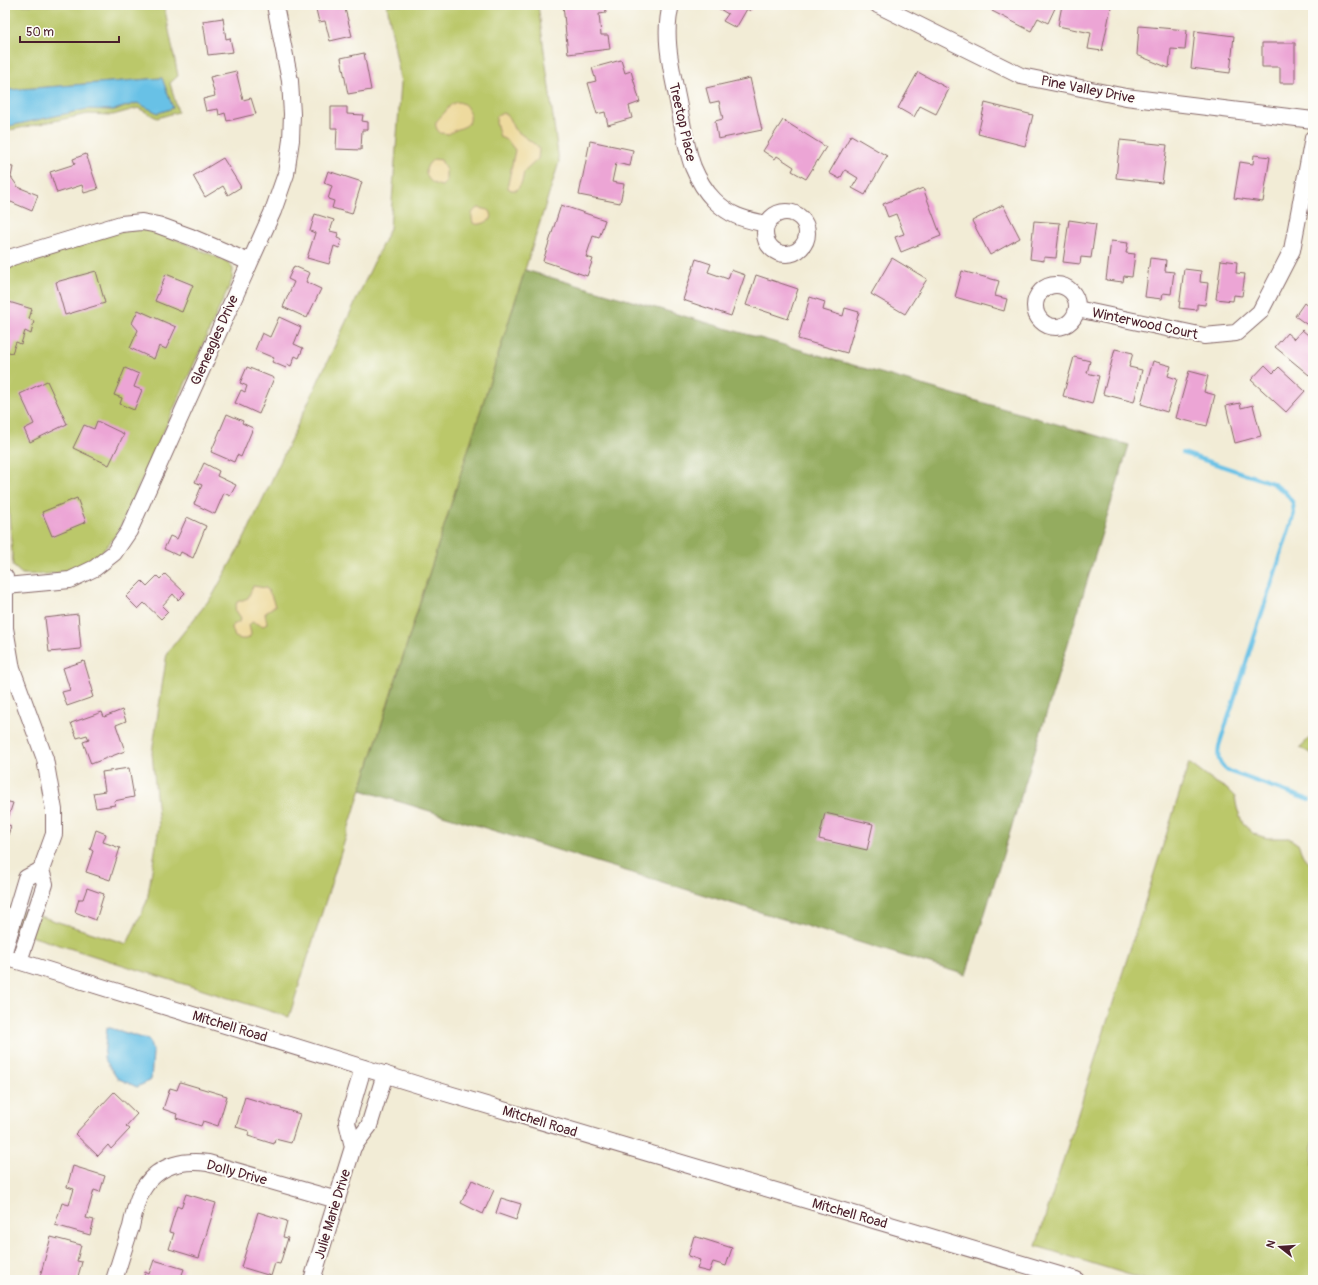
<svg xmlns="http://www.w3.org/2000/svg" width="1318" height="1285" font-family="Pangolin,sans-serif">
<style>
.green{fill:#bbc86a;stroke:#82744a}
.forest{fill:#94ac5e;stroke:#6f6644}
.sand{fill:#eeda9e;stroke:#9c7c64}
.water{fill:#68c1e6;stroke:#597088}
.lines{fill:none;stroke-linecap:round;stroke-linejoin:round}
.stream{stroke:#68c1e6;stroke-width:4}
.building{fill:#eca5d5}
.minor-casing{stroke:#856767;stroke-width:18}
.minor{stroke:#fff;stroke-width:16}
.labels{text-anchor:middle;stroke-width:4;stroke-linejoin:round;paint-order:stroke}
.street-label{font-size:14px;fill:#4a1f2b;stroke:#fdfcf7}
</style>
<rect width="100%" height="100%" fill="#fdfcf7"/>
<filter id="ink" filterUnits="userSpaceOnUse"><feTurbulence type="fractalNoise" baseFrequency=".025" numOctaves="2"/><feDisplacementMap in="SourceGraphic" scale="8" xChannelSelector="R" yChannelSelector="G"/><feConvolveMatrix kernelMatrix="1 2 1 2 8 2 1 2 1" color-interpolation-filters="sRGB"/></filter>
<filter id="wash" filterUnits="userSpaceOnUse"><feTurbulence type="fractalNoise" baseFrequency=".012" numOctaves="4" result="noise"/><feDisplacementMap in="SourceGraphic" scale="16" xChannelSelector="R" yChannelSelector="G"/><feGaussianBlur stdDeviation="0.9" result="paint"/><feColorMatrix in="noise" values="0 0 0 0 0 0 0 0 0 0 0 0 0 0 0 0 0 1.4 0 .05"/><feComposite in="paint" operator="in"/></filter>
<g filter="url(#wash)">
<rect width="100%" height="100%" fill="#f2ecd6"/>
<g class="green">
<polygon points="5,5 164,5 178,76 170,83 178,112 157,118 138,108 113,115 88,114 5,131 5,127 87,109 114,110 138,103 158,113 173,108 162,78 9,90 5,92"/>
<polygon points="387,5 538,5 559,162 289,1017 5,928 5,905 127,944 147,901 159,826 152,753 167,653 213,595 245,537 390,228 401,83"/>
<path d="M137,229L157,231L228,262L233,269L232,280L120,528C116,534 112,541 107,546C84,572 55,576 22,574L13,566L7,487L5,477V269L26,261L119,232Z"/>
<polygon points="1313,735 1313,755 1300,747"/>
<path d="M1189,763L1210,779L1227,789L1235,797L1237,808L1243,824L1254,834L1267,838H1289L1299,845C1301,854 1305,861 1313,865V1280H1146L1036,1246Z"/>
</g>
<polygon class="forest" points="525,270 1129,445 966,975 361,790"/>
<g class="sand">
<path d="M458,102C464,103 467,106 469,112C475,129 458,126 449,134L440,133C431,123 438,120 445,112C449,107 451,103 458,102Z"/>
<polygon points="503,113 508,116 514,129 537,146 539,150 538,159 524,172 522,182 517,190 511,190 508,188 508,184 515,150 508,141 500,137 496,122 497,116"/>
<path d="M434,159L441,160L446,170V182L442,186C427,184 419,169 434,159Z"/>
<path d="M479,208C486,209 494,211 491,219C485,223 479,226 473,223C471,215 471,211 479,208Z"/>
<path d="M253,586L266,588L271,595L275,606L267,611L265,614L267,623L264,626L252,622L249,625L251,634L249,638C243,640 240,639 235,637L232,628L233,625L239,622L241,618L235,609L237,602L248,598Z"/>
</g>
<g class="water">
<polygon points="162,78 173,108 158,113 137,103 114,110 87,109 5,127 5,92 9,90"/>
<polygon points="107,1027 149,1040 153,1053 151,1080 137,1087 117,1078 104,1058"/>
</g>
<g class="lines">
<path class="stream" d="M1183,453L1272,483L1285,492L1293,503L1294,514L1219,746C1217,757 1218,764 1228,771L1309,800"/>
</g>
<g id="blocks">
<g class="building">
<polygon points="315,5 344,5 352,36 330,41 325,21 319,22"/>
<polygon points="563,5 605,5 606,13 599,14 601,35 608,35 610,49 568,54"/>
<polygon points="713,5 753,5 750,11 747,9 736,28 723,21 728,14"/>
<polygon points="995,5 1054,5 1056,6 1048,23 1038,18 1031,31 992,11"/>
<polygon points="1062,5 1100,5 1111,7 1102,51 1088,49 1091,33 1058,26"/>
<polygon points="223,18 226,39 230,38 233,52 208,55 203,21"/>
<polygon points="1139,26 1187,30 1185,50 1171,49 1169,68 1137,55"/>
<polygon points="1195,31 1234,36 1230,73 1191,68"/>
<polygon points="1262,43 1295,43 1295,83 1280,83 1280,67 1262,67"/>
<polygon points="364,53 371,90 348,94 341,58"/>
<polygon points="621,60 625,73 631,71 640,102 629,106 632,118 608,125 605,112 597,114 588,83 596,81 592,68"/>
<polygon points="236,71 243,100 251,98 256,114 227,121 225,113 219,115 218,109 206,111 203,99 215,96 210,77"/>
<polygon points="918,72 949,89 936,114 920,106 914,117 898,108"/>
<polygon points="750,78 762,130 718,139 715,121 723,119 719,101 710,103 706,88"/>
<polygon points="985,103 1033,115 1025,146 978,134"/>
<polygon points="331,107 347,107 347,114 363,115 362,121 368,122 368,130 362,130 361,150 336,149 337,128 331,128"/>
<polygon points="783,120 826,147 806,179 792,171 794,167 777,156 775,159 763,151"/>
<polygon points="851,135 887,156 865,195 852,188 858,178 845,170 840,179 829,173"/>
<polygon points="1120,140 1167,145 1162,183 1116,178"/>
<polygon points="590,141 633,150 630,166 616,163 612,182 624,184 620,203 579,195"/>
<polygon points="86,154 98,189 84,193 82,185 57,193 50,172 75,164 73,159"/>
<polygon points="1254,155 1270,157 1263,202 1234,198 1240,162 1253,164"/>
<polygon points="223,158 241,187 228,195 223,186 205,197 193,176"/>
<polygon points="5,166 13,167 11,177 18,187 38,195 32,211 11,202 5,207"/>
<polygon points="328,171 362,182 352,214 332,208 334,201 328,199 332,186 324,183"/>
<polygon points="923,188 941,236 901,252 895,237 904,234 896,214 888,217 883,204"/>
<polygon points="561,205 605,220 599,238 593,236 586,257 593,259 587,276 543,261"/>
<polygon points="1003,205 1020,238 990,255 972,221"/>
<polygon points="315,214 334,220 330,231 338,233 337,238 342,240 339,248 334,246 329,264 307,258 315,233 310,231"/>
<polygon points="1069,220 1096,224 1091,258 1081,257 1080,264 1063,262"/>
<polygon points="1034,221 1060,223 1056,258 1044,257 1044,261 1030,259"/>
<polygon points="1111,241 1128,243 1126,253 1135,254 1132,277 1124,276 1123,282 1106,280"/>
<polygon points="892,258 927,279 905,314 871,294"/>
<polygon points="1150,258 1166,260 1165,271 1174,272 1171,294 1163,293 1162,299 1145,297"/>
<polygon points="696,259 711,264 708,272 728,279 731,270 745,275 731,316 683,300"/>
<polygon points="1221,260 1237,262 1236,273 1245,274 1242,296 1234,295 1233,301 1216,299"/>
<polygon points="294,266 310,273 306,282 321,289 307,318 283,307 294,282 288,279"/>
<polygon points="1184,269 1201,271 1200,282 1208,283 1205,305 1197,304 1197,310 1179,308"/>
<polygon points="96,271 105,303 65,315 56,282"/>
<polygon points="962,271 999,281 995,296 1007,299 1004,311 955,297"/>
<polygon points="166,274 193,285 182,312 155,301"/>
<polygon points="756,275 798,289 788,319 746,305"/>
<polygon points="810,297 825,302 823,310 843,316 845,308 859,312 847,353 798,339"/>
<polygon points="9,302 32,309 29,319 34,321 31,334 25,331 21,344 16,342 12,353 5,351 5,310 7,310"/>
<polygon points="1304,303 1311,309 1313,306 1313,329 1295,316"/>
<polygon points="138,310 176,327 166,349 159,346 154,359 130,348 138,330 132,323"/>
<polygon points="279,317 301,327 294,344 303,348 299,358 295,356 291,366 287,364 286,368 272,362 274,358 255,350 262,333 270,337"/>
<polygon points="1302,330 1313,339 1313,371 1309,375 1275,347 1287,333 1294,339"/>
<polygon points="1115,349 1133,353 1129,367 1142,370 1134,402 1103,394"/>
<polygon points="1074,357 1090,361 1087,373 1099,376 1092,404 1063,396"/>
<polygon points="1153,361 1171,366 1168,376 1177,379 1167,412 1141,404"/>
<polygon points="1265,365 1273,373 1279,367 1305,391 1286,412 1251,380"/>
<polygon points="247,367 274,378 259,414 235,403 241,390 245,392 247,386 240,383"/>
<polygon points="125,368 139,374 134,387 142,390 134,410 120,404 122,398 114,395"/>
<polygon points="1189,371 1208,376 1204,392 1215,395 1207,426 1176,418"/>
<polygon points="47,381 67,424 30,442 24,429 34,424 20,394"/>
<polygon points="1240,403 1241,408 1253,405 1261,436 1235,443 1226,406"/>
<polygon points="227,414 243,421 242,423 253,428 241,457 237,455 234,462 211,452"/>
<polygon points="97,421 124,434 109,465 73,448 84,425 94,429"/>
<polygon points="204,463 219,471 217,476 236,485 230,496 224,493 215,514 194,504 202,485 195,482"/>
<polygon points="77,498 86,522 52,536 42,512"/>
<polygon points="187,517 206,526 193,558 181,552 179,556 164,549 170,536 177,539"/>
<polygon points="165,574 185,593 178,600 173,594 162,606 168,612 161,619 144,603 138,609 126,597 142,581 147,586 157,576 160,579"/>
<polygon points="78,614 81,649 49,652 45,618"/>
<polygon points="84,661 93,691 91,691 93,697 67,706 62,692 70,690 63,668"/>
<polygon points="122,710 126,721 116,725 125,751 91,764 83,742 89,740 87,735 77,738 71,723 102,712 104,717"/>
<polygon points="129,768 134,797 114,801 115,805 96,808 93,793 105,791 102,772"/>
<polygon points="5,801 13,803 6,824 11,826 5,844"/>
<polygon points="825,813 873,824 867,850 819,839"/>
<polygon points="96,830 106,834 103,842 120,848 110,880 86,872 93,851 90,849"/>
<polygon points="87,888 104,894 96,920 75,912 79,899 83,899"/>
<polygon points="180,1082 227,1096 218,1126 203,1121 201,1126 176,1118 177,1114 163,1109 170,1088 177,1090"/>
<polygon points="114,1092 137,1114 126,1126 130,1129 111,1149 108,1145 98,1156 75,1134"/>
<polygon points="245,1097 300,1114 291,1143 275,1139 274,1144 248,1136 249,1131 236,1127"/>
<polygon points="73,1166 105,1176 100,1192 94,1190 86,1218 94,1220 90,1235 55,1225 62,1203 69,1205 74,1189 67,1187"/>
<polygon points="472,1180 494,1190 483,1214 461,1203"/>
<polygon points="186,1194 216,1203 199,1258 169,1249 174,1233 169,1232 177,1206 181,1208"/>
<polygon points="501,1198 521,1204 516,1220 496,1213"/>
<polygon points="258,1212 287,1221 283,1237 288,1238 280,1264 275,1263 271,1276 241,1267"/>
<polygon points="694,1236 732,1248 726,1266 713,1262 709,1272 697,1269 700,1260 688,1256"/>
<polygon points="51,1237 81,1245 77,1261 82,1262 77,1280 39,1280"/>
<polygon points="154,1260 184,1269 180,1280 143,1280 145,1272 149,1274"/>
</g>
</g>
</g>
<g filter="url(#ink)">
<use href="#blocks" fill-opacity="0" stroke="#856767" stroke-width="1"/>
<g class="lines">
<g class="minor-casing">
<g id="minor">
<path d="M671,5C662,38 673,74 679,107C683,127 686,148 693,167C698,179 705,191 714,200C731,217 744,219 766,224"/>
<polyline points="878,5 1021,76 1126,97 1313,120"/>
<circle cx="786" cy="233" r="21"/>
<polyline points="5,261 12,257 121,224 142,222 158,225 191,237 249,262"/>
<circle cx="1056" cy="306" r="21"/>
<polyline points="1077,309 1204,336 1236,333 1260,312 1292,250 1313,138"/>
<polyline points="5,577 5,628 12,669 45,759 54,810 54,834 41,870 45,884 19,961"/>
<polyline points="6,586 70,580 95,568 114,553 129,531 273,211 286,174 291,140 292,114 290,81 275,5"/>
<polyline points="5,948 26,878 41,870"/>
<polyline points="5,957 422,1086 1076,1280"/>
<polyline points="363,1068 347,1122 353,1147 369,1126 385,1074"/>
<path d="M114,1280C120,1262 125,1244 131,1227C134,1213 137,1197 145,1186C160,1164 185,1160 208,1163L337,1200"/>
<polyline points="312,1280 353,1147"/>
</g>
</g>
<use href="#minor" class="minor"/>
</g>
</g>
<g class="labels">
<g class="street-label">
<text transform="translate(1088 89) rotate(11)" y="5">Pine Valley Drive</text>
<text transform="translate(683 122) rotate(77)" y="5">Treetop Place</text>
<text transform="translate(1145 323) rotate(12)" y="5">Winterwood Court</text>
<text transform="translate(214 340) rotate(-66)" y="5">Gleneagles Drive</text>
<text transform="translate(230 1026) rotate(17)" y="5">Mitchell Road</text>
<text transform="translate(540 1121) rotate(17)" y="5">Mitchell Road</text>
<text transform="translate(237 1172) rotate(15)" y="5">Dolly Drive</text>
<text transform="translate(850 1213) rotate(16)" y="5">Mitchell Road</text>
<text transform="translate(332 1214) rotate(-73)" y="5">Julie Marie Drive</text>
</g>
</g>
<rect width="1318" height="1285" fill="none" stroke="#fdfcf7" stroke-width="20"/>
<g transform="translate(1280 1247) rotate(287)" stroke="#fdfcf7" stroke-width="3" paint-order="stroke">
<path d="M0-3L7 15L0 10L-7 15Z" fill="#4a1f2b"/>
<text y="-6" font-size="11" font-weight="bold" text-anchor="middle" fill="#4a1f2b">N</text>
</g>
<path d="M20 36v6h99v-6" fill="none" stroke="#4a1f2b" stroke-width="2"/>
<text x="26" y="36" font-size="12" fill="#4a1f2b" stroke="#fdfcf7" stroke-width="3" paint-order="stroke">50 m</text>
</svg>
